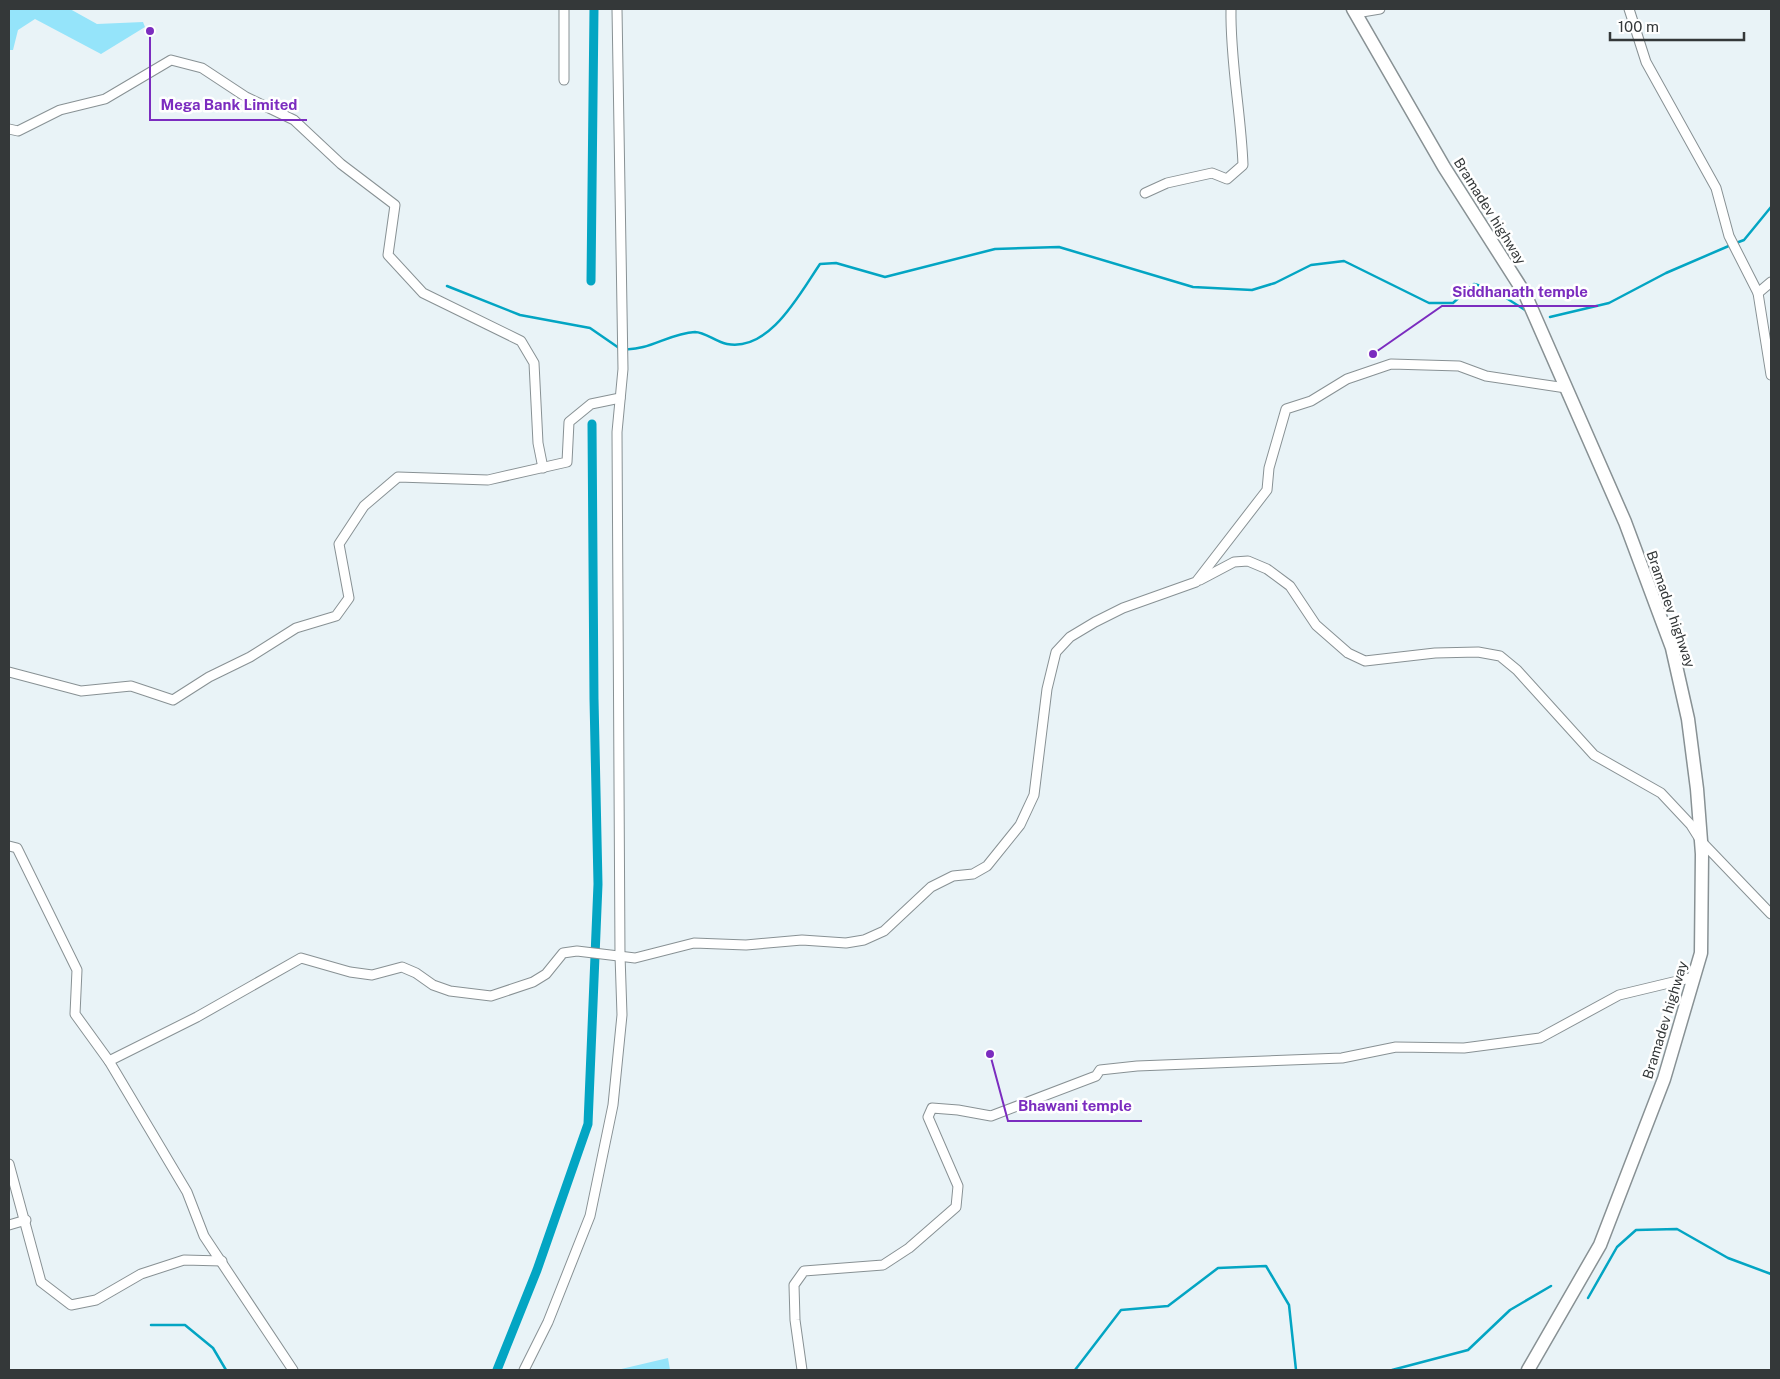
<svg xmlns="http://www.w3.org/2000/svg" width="1780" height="1379" font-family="'Public Sans',sans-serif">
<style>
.green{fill:#95e4fa}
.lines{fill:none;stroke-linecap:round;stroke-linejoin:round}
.stream{stroke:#03a5c3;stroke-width:2.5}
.canal{stroke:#03a5c3;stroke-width:9}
.street-casing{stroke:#889194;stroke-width:11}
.secondary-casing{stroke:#889194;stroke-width:15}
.street{stroke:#fff;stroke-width:9}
.secondary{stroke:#fff;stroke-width:12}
.labels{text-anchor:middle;stroke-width:5;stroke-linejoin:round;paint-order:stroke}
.street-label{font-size:14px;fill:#343839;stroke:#fff}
.leader{fill:none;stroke:#7b2cbf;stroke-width:2}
.callout-dot{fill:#7b2cbf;stroke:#fff;stroke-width:2}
.callout-label{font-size:15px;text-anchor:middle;font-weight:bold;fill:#7b2cbf;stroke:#fff;stroke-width:5;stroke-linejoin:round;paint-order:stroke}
</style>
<rect width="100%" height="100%" fill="#e9f3f7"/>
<g class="green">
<polygon points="9,9 70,9 97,24 143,22 145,27 101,54 35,19 18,30 13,50 9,50"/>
<polygon points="668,1358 670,1370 617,1370"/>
</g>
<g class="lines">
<g class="stream">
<polyline points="1736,243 1744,240 1771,207"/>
<polyline points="447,286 520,315 590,328 619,348"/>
<polyline points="1550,317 1609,303 1666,273 1731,245"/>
<path d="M625,349C648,351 670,333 695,332C705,332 716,342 727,344C770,352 800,293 820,264L836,263L885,277L995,249L1059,247L1193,287L1252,290L1275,283L1311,265L1344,261L1429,303H1453L1474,284L1492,289L1525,310"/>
<polyline points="1588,1298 1617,1247 1636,1230 1677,1229 1728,1258 1771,1274"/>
<polyline points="151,1325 185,1325 213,1348 226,1370"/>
<polyline points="1075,1370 1121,1310 1168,1306 1218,1268 1266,1266 1289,1305 1296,1370"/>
<polyline points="1392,1370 1468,1350 1510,1310 1551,1286"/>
</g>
<g class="canal">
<polyline points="591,281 594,9"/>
<polyline points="497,1370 537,1270 588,1124 598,884 594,699 592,424"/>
</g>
<g class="street-casing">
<g id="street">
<polyline points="564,9 564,80"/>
<polyline points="1629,9 1646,62 1716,188 1729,236 1758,293 1771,375"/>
<polyline points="1356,13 1380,9"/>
<polyline points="9,129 18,131 60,110 105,99 171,60 202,68 246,97 294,120 341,164 395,205 388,255 423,293 521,341 534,363 538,443 543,468"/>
<path d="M1145,193L1167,183L1212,173L1227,179L1243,165C1241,112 1230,61 1231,9"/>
<polyline points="1758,293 1771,282"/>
<polyline points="1200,580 1234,562 1248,561 1267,569 1290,586 1316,625 1348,653 1365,661 1435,653 1478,652 1500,656 1517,670 1594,755 1661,793 1691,825 1701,841 1771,914"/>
<polyline points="9,672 81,691 131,686 173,700 209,677 250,657 296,628 336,616 349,598 339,544 364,506 398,477 488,480 567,462 569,422 591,404 620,398"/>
<polyline points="9,846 17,848 77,970 75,1014 109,1061 187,1192 204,1236 293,1370"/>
<polyline points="109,1061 197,1017 301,958 350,972 372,975 402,967 416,973 433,985 450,991 491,996 533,982 546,974 563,953 577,951 635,958 694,943 746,945 802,940 846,943 864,940 884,931 931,887 953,876 973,874 987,866 1020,825 1034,795 1047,689 1056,652 1070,637 1095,622 1123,608 1196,582 1267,490 1269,468 1286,409 1311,401 1347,379 1391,364 1459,366 1486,376 1566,388"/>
<polyline points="9,1164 41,1282 71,1305 96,1300 141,1274 184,1260 222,1261"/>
<polyline points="9,1225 26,1220"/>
<polyline points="524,1370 548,1322 590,1216 613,1105 622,1015 620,955 617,432 623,369 617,9"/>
<polyline points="802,1370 795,1320 794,1285 804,1271 883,1265 909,1248 956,1207 958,1186 928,1117 932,1108 958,1110 991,1116 1096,1076 1100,1070 1137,1066 1342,1058 1396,1047 1464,1048 1540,1038 1619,995 1694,977"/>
</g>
</g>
<g class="secondary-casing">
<polyline id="secondary" points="1353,9 1444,167 1525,294 1625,522 1672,648 1688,719 1697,789 1702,854 1701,953 1664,1079 1600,1245 1528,1370"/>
</g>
<use href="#street" class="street"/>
<use href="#secondary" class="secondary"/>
</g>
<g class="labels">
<g class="street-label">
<text transform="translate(1490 211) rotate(58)" y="5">Bramadev highway</text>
<text transform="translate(1671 609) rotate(71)" y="5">Bramadev highway</text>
<text transform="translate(1665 1020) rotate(-73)" y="5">Bramadev highway</text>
</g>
</g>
<path class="leader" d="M150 31L150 120H307M1373 354L1442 306H1598M990 1054L1008 1121H1142"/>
<g class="callout-dot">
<circle cx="150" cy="31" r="5"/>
<circle cx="1373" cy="354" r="5"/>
<circle cx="990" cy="1054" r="5"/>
</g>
<g class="callout-label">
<text x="229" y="110">Mega Bank Limited</text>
<text x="1520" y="297">Siddhanath temple</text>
<text x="1075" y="1111">Bhawani temple</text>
</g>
<rect width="1780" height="1379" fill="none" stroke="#343839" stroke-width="20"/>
<path d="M1610 32v8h134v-8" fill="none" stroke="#343839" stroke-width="2.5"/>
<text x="1618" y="32" font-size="15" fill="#343839" stroke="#ffffff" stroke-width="4" paint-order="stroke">100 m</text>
</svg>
